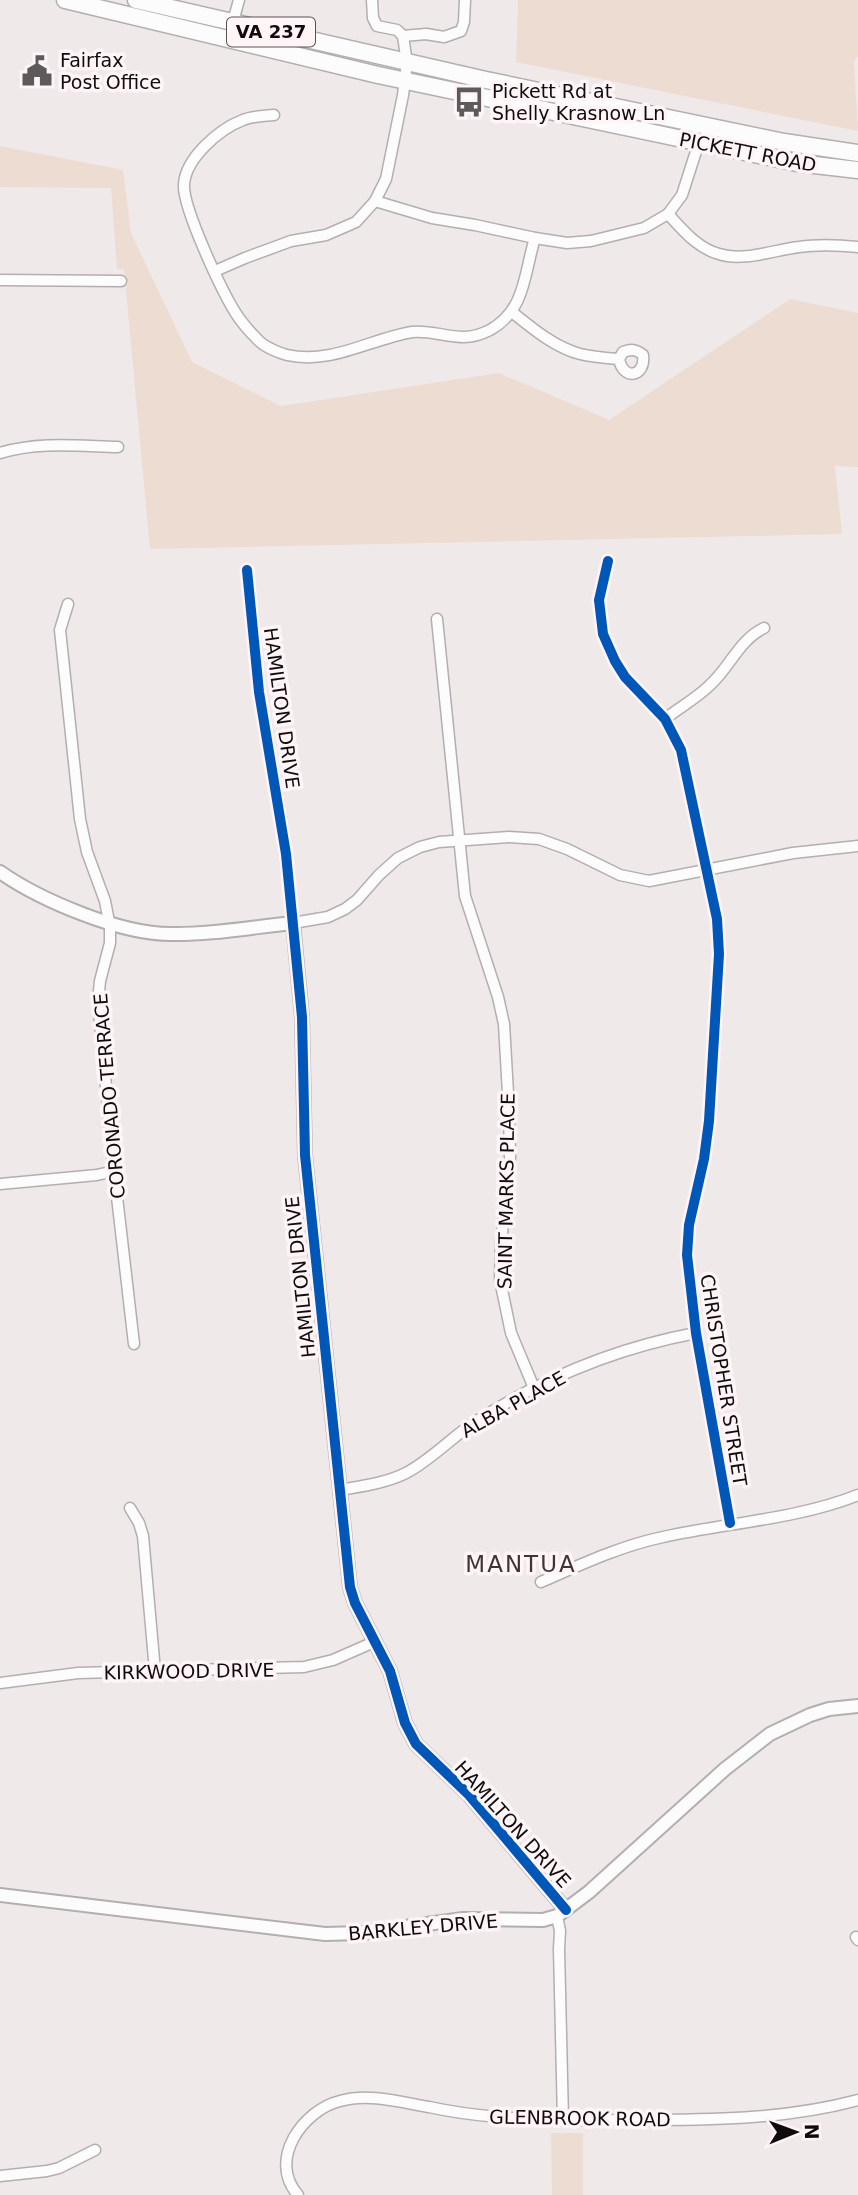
<svg xmlns="http://www.w3.org/2000/svg" width="858" height="2195" font-family="'DejaVu Sans',sans-serif">
<style>
.green{fill:#eddcd2}
.lines{fill:none;stroke-linecap:round;stroke-linejoin:round}
.minor-casing{stroke:#b3aeaf;stroke-width:13}
.tertiary-casing{stroke:#b3aeaf;stroke-width:16}
.primary-casing{stroke:#b3aeaf;stroke-width:19}
.minor{stroke:#fdfcfc;stroke-width:10}
.tertiary{stroke:#fdfcfc;stroke-width:12}
.primary{stroke:#fdfcfc;stroke-width:16}
.cycleway-casing{stroke:#fff4f6;stroke-width:15}
.cycleway{stroke:#0057b8;stroke-width:10}
.labels{text-anchor:middle;stroke-width:7;stroke-linejoin:round;paint-order:stroke}
.shield{fill:#fff4f6;stroke:#585253;stroke-width:2}
.shield-label{font-size:18px;font-weight:bold;fill:#100c0d}
.poi-label{font-size:19px;fill:#100c0d;stroke:#fff4f6;text-anchor:start}
.street-label{font-size:19px;fill:#100c0d;stroke:#fff4f6}
.quarter-label{font-size:23px;letter-spacing:2px;fill:#3f3537;stroke:#fff4f6}
</style>
<rect width="100%" height="100%" fill="#f0e9ea"/>
<g class="green">
<polygon points="518,0 858,0 858,56 854,61 858,131 516,62"/>
<polygon points="0,146 123,170 131,233 192,362 281,406 499,373 609,420 790,299 858,313 858,467 835,466 842,534 150,549 124,269 117,269 111,188 0,187"/>
<polygon points="551,2133 583,2133 583,2195 552,2195"/>
</g>
<g class="lines">
<g class="minor-casing">
<g id="minor">
<polyline points="372,0 373,18 377,26 397,30 403,36 426,34 444,37 461,31 464,22 465,0"/>
<polyline points="232,25 239,0"/>
<path d="M274,115C264,116 252,116 243,120C219,129 186,158 184,184C182,207 222,291 235,312C241,322 251,333 259,341C265,347 279,353 287,355C331,365 370,339 412,332C430,330 446,337 464,337C473,337 482,334 490,330C526,310 524,273 535,238"/>
<polyline points="375,201 432,218 475,225 535,238 567,243 591,241 644,228 668,214 682,195 700,139"/>
<path d="M668,214C683,230 697,248 719,254C743,262 774,250 799,247C819,244 838,245 858,247"/>
<polyline points="215,271 245,258 291,241 326,235 356,222 375,201 386,179 403,95 407,63 403,36"/>
<polyline points="0,280 121,281"/>
<path d="M512,312C532,328 554,347 580,354C592,357 606,358 619,359C623,381 646,377 643,355C636,349 631,349 623,352L619,359"/>
<path d="M0,453C38,441 79,446 118,447"/>
<polyline points="608,561 599,600 603,634 615,661 625,677 665,719 681,750 717,919 719,954 709,1121 704,1159 689,1225 687,1255 696,1333 730,1523"/>
<polyline points="247,570 259,692 281,818 293,923 328,917 345,909 357,900 379,875 398,858 420,847 439,842 509,837 539,839 567,849 620,875 649,881 793,853 858,846"/>
<polyline points="68,604 60,630 80,819 87,852 105,901 110,927 110,943 100,981 98,1001 114,1171 134,1344"/>
<polyline points="437,619 465,896 498,997 504,1024 509,1111 510,1158 501,1242 500,1280 511,1333 534,1388"/>
<path d="M665,719C680,707 697,698 710,685C730,667 739,640 764,628"/>
<polyline points="0,1184 97,1175 114,1171"/>
<path d="M340,1490C362,1486 386,1483 406,1473C431,1460 452,1437 475,1422C543,1378 616,1348 696,1333"/>
<polyline points="130,1508 139,1523 143,1536 155,1671"/>
<path d="M541,1582C580,1565 620,1546 663,1537C726,1523 798,1519 858,1495"/>
<polyline points="0,1683 78,1673 304,1667 333,1660 374,1642"/>
<polyline points="557,1916 560,1931 559,1949 563,2120"/>
<polyline points="856,1937 858,1940"/>
<polyline points="0,2176 47,2171 59,2168 95,2150"/>
<path d="M298,2195C267,2160 303,2110 340,2101C369,2093 400,2102 429,2107C452,2112 475,2115 498,2117C542,2121 586,2120 631,2120C708,2120 783,2120 858,2100"/>
</g>
</g>
<g class="tertiary-casing">
<g id="tertiary">
<path d="M0,872C40,900 120,934 170,934C210,935 252,927 293,923L302,1017L305,1155L350,1587L355,1603L390,1671L405,1723L416,1744L469,1795L566,1910"/>
<polyline points="0,1895 325,1934 362,1933 463,1919 543,1920 557,1916 589,1892 725,1769 770,1734 810,1715 829,1709 858,1706"/>
</g>
</g>
<g class="primary-casing">
<g id="primary">
<polyline points="65,0 378,75 797,163 858,170"/>
<polyline points="136,0 486,80 784,142 858,153"/>
</g>
</g>
<use href="#minor" class="minor"/>
<use href="#tertiary" class="tertiary"/>
<use href="#primary" class="primary"/>
<g class="cycleway-casing">
<g id="cycleway">
<polyline points="608,561 599,600 603,634 615,661 625,677 665,719 681,750 717,919 719,954 709,1121 704,1159 689,1225 687,1255 696,1333 730,1523"/>
<polyline points="247,570 259,692 286,854 302,1017 305,1155 350,1587 355,1603 390,1671 405,1723 416,1744 469,1795 566,1910"/>
</g>
</g>
<use href="#cycleway" class="cycleway"/>
</g>
<defs>
<g id="civic-bare" transform="scale(2.415)"><path d="M-.6-6.5H3V-4.5H.6V-3L4-1V1h2V6H-6V1h2V-1L-.6-3ZM-1.2 2.5V6h2.4V2.5Z" fill="#5e595a" stroke="#fff4f6" stroke-width="2.5" paint-order="stroke"/></g>
<g id="bus-bare" transform="scale(2.415)"><path d="M-5-6H5V4H4V6H2V4H-2V6H-4V4H-5ZM-3.5-4V0h7V-4ZM-3.5 1.2v1.5H-2V1.2ZM2 1.2v1.5H3.5V1.2Z" fill="#5e595a" stroke="#fff4f6" stroke-width="2.5" paint-order="stroke"/></g>
</defs>
<g fill-rule="evenodd">
<use href="#civic-bare" x="37" y="71"/>
<use href="#bus-bare" x="469" y="102"/>
</g>
<g class="labels">
<rect class="shield" x="227" y="17.5" width="88" height="29" rx="5"/>
<g class="shield-label">
<text x="271" y="38">VA 237</text>
</g>
<g class="poi-label">
<text x="60" y="67">Fairfax<tspan x="60" dy="22">Post Office</tspan></text>
<text x="492" y="98">Pickett Rd at<tspan x="492" dy="22">Shelly Krasnow Ln</tspan></text>
</g>
<g class="street-label">
<text transform="translate(748 152) rotate(11)" y="7">PICKETT ROAD</text>
<text transform="translate(282 708) rotate(82)" y="7">HAMILTON DRIVE</text>
<text transform="translate(109 1096) rotate(-95)" y="7">CORONADO TERRACE</text>
<text transform="translate(506 1191) rotate(-89)" y="7">SAINT MARKS PLACE</text>
<text transform="translate(300 1277) rotate(-96)" y="7">HAMILTON DRIVE</text>
<text transform="translate(724 1380) rotate(81)" y="7">CHRISTOPHER STREET</text>
<text transform="translate(513 1404) rotate(-29)" y="7">ALBA PLACE</text>
<text transform="translate(189 1671) rotate(-1)" y="7">KIRKWOOD DRIVE</text>
<text transform="translate(513 1824) rotate(48)" y="7">HAMILTON DRIVE</text>
<text transform="translate(423 1927) rotate(-5)" y="7">BARKLEY DRIVE</text>
<text transform="translate(580 2118) rotate(1)" y="7">GLENBROOK ROAD</text>
</g>
<g class="quarter-label">
<text x="521" y="1572">MANTUA</text>
</g>
</g>
<g transform="translate(795 2132) rotate(89)" stroke="#fff4f6" stroke-width="5" paint-order="stroke">
<path d="M0-5L12 26L0 18L-12 26Z" fill="#100c0d"/>
<text y="-10" font-size="19" font-weight="bold" text-anchor="middle" fill="#100c0d">N</text>
</g>
</svg>
